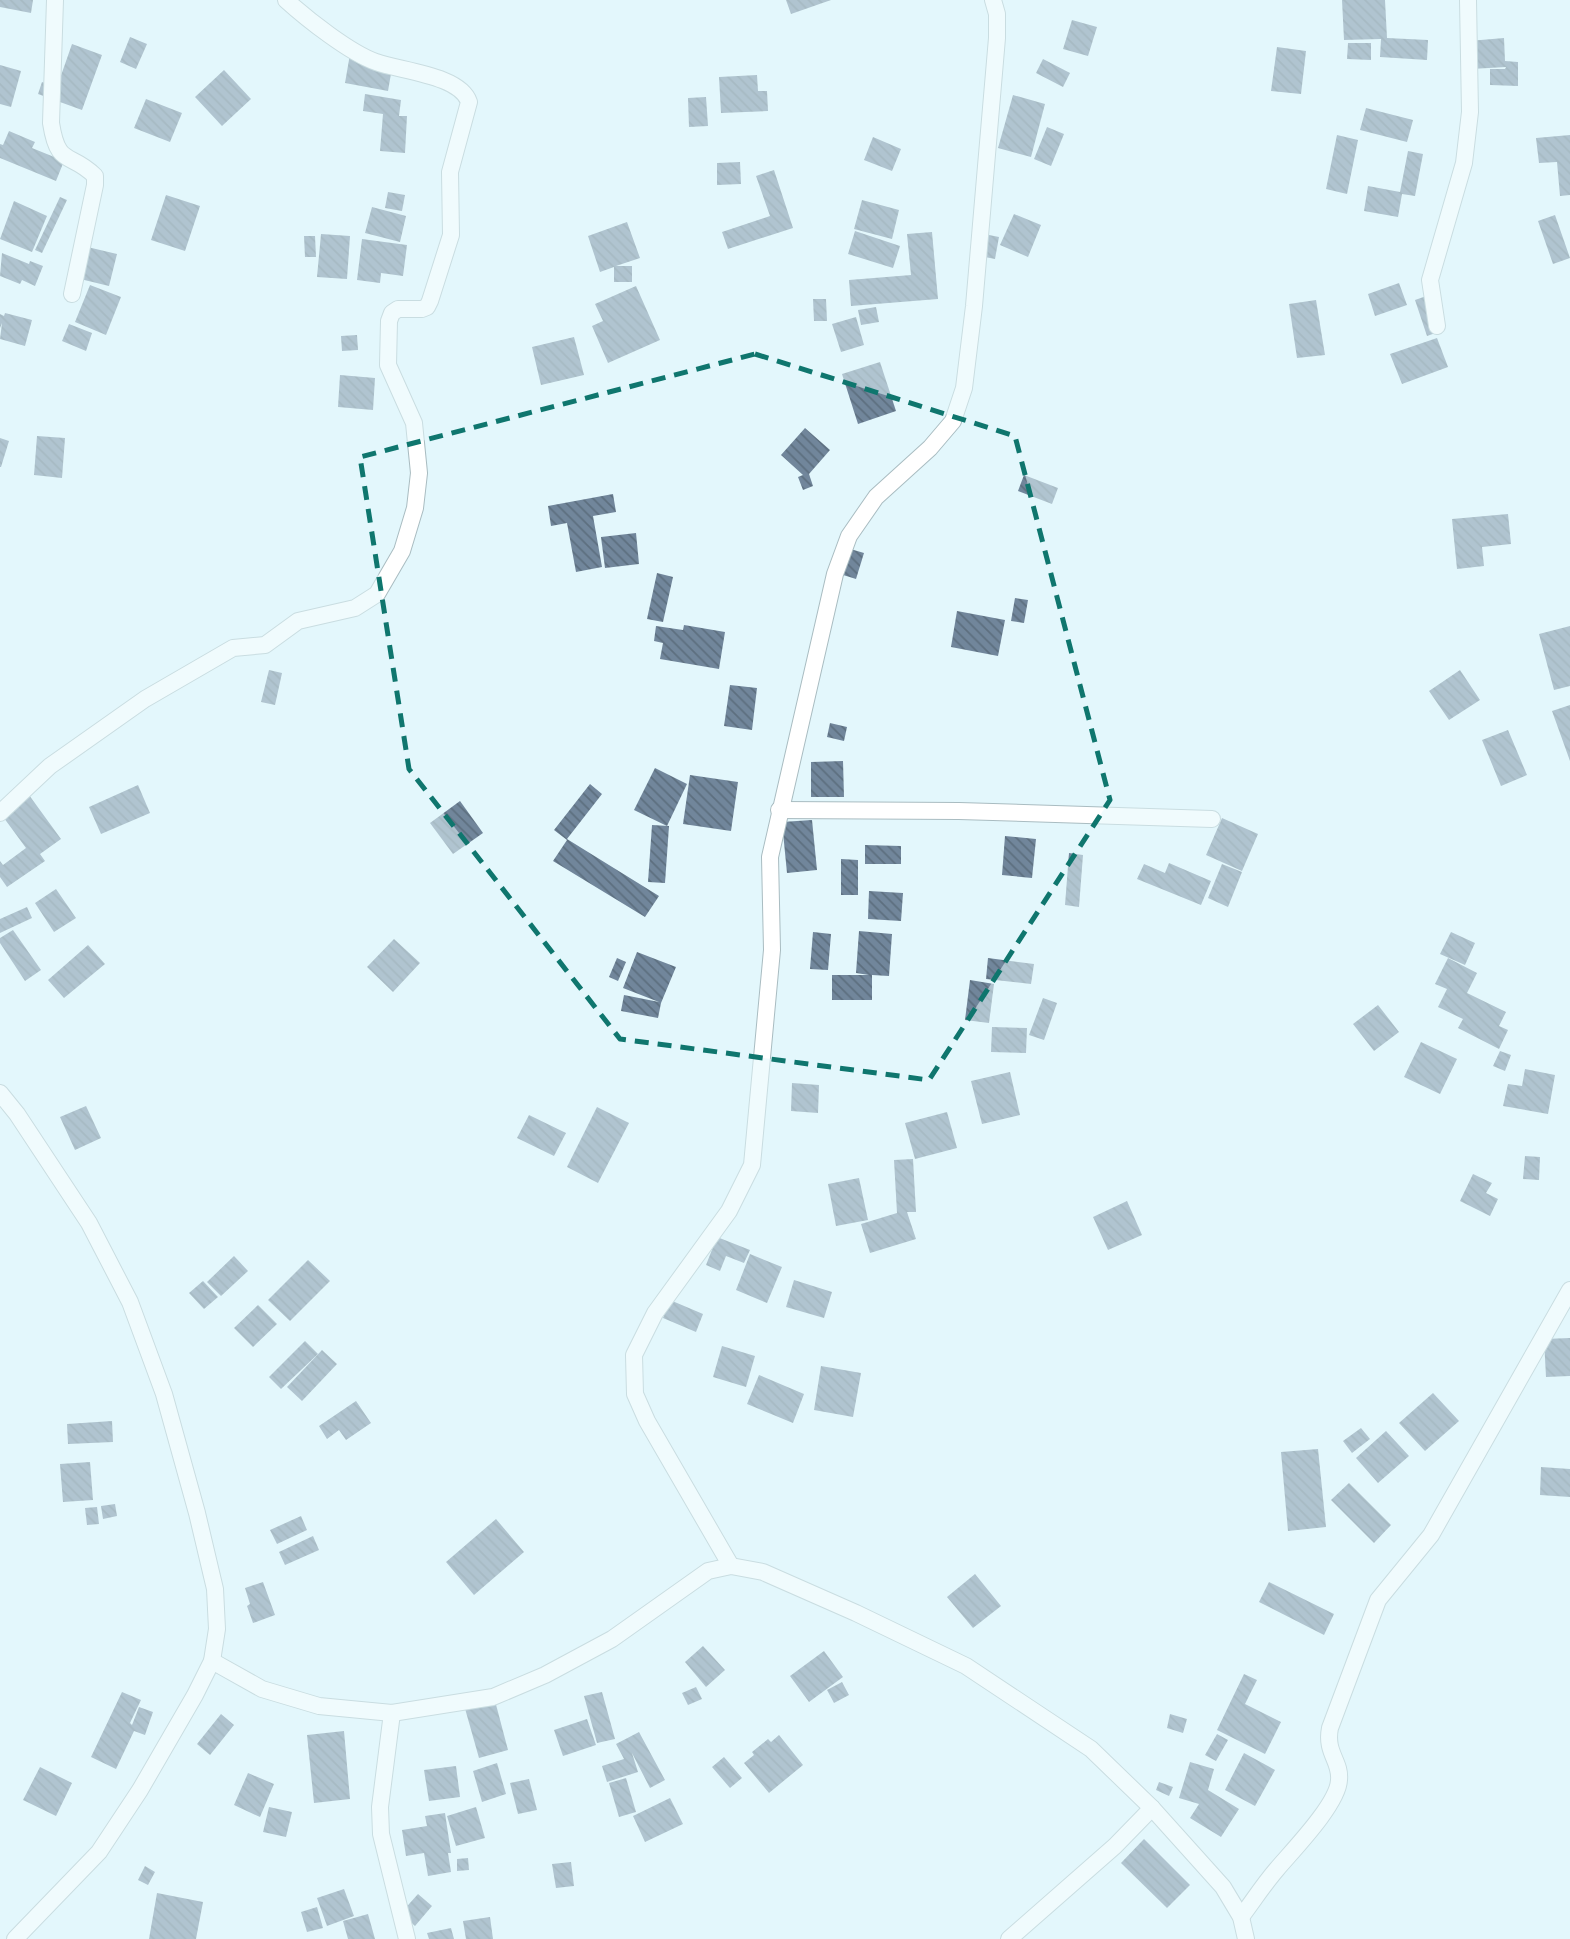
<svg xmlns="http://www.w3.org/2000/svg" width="1570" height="1939" font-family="'Exo 2',sans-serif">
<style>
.building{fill:url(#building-back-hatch)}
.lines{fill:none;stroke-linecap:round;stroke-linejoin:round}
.minor-casing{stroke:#a9bcc1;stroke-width:18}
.minor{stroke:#fff;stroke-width:16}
.marked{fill:none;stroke:#0f766e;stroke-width:5;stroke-dasharray:14 9;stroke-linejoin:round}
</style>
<defs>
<pattern id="building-back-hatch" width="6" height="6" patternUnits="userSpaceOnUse" patternTransform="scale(1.75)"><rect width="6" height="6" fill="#71869b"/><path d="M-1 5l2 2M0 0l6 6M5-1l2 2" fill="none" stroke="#5d6f7f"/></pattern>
</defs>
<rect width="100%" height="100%" fill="#e3f7fc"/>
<g class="building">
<polygon points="0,0 33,0 31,13 0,7"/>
<polygon points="786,0 831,0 791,14"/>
<polygon points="1342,0 1385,0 1387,38 1428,40 1427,60 1380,57 1381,39 1344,40"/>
<polygon points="1072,20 1097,27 1088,56 1063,49"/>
<polygon points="130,37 147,44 136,69 120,62"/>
<polygon points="1504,38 1505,61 1518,62 1518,86 1490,85 1490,69 1505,69 1506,67 1471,69 1469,41"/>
<polygon points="1348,43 1371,43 1371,60 1347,59"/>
<polygon points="72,44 102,55 82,110 38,94 42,82 57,87"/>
<polygon points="1277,47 1306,51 1301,94 1271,91"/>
<polygon points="350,54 393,62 388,91 345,83"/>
<polygon points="1043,59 1070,73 1063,87 1036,73"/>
<polygon points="0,65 21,71 11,107 0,104"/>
<polygon points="224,70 251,99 222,126 195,97"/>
<polygon points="757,75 758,91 767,91 768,111 721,113 719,77"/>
<polygon points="365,94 401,100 399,116 407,116 405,153 380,151 383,114 363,111"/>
<polygon points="1013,95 1045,104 1031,157 998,148"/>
<polygon points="706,97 708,126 689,127 688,98"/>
<polygon points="146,99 182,113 170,142 134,128"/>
<polygon points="1366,108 1413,120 1407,142 1360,130"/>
<polygon points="1047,127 1064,134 1051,166 1034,159"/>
<polygon points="9,131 35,142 32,148 64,161 56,181 0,158 0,144 3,145"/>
<polygon points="1337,135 1358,140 1347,194 1326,189"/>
<polygon points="1570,135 1570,195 1560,196 1557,162 1539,163 1536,138"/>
<polygon points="873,137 901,149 892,171 864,160"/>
<polygon points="1408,151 1423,154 1415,196 1402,194 1398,217 1364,211 1368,186 1400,192"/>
<polygon points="740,162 741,184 717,185 717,163"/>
<polygon points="774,170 793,228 728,249 722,232 770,216 756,176"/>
<polygon points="388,192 405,195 402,211 385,208"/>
<polygon points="166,195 200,206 185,251 151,240"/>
<polygon points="60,197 67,200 42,253 35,250"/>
<polygon points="862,200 899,210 892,239 854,229"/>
<polygon points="14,201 47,216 32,252 0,239"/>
<polygon points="372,207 406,216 400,242 365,233"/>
<polygon points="1014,214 1041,225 1028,257 1000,245"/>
<polygon points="1555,215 1570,258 1553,264 1538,221"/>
<polygon points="627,222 640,258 616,266 632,266 632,282 614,282 614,267 600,272 588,236"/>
<polygon points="855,231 900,246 893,268 848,254"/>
<polygon points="932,232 938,299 851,306 849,280 911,275 907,234"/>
<polygon points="974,232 999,237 995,259 970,254"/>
<polygon points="321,234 350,236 347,279 317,277"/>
<polygon points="304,236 315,236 316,257 305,257"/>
<polygon points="362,239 407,245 403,276 381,273 380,283 357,280"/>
<polygon points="79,245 117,254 109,286 72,277"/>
<polygon points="2,253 29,264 30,261 43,266 35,286 22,280 20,284 0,276"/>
<polygon points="1399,283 1407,305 1375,316 1368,294"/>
<polygon points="90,285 121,297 106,335 75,322"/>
<polygon points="636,286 660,340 608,363 592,326 603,321 595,304"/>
<polygon points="1432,294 1444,330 1427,336 1415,300"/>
<polygon points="813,299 826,299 827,321 814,321"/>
<polygon points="1316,300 1325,355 1297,358 1289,304"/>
<polygon points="876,307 879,322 861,325 858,310"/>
<polygon points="5,313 32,320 25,346 0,339 2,323 0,328 0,314 4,316"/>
<polygon points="856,317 864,345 841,352 832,324"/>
<polygon points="69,324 92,333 86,351 62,341"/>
<polygon points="357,335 358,350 342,351 341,336"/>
<polygon points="574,337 584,375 541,385 532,347"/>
<polygon points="1437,338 1448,367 1402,384 1390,354"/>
<polygon points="880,362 896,411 858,424 842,374"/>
<polygon points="340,375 375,378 373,410 338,407"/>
<polygon points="805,428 830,450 809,474 813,486 803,490 798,477 803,475 781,455"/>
<polygon points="37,436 65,438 62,478 34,475"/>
<polygon points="0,438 9,441 1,467 0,467"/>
<polygon points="1024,475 1058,488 1052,504 1018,491"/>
<polygon points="613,494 616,512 593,516 602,567 576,572 567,523 551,526 548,506"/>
<polygon points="1508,514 1511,544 1482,547 1484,566 1457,569 1452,519"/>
<polygon points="636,533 639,564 605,568 601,537"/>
<polygon points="847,548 864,553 856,579 840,574"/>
<polygon points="657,573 673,577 663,622 647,619"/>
<polygon points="1015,598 1028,600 1024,623 1011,621"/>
<polygon points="957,611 1005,620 998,656 951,647"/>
<polygon points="684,625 725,632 719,669 660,659 663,643 654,641 656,626 683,630"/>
<polygon points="1570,626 1570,686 1554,690 1539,634"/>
<polygon points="269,670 282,673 275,705 261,702"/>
<polygon points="1460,670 1480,700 1449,720 1429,691"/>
<polygon points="730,685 757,688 752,730 724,726"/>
<polygon points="1570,705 1570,761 1552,711"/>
<polygon points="830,723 847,727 844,741 827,737"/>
<polygon points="1508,730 1527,775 1501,786 1482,740"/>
<polygon points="843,761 844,797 811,797 811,762"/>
<polygon points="655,768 687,784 667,826 634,810"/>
<polygon points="690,775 738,782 731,831 683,824"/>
<polygon points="590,784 602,794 567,839 659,896 645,917 553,861 567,840 554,830"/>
<polygon points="138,785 150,813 101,834 89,807"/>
<polygon points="29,795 61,839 40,854 45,861 7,887 0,877 0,861 3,865 26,848 1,814"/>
<polygon points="460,801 483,833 453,854 430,823"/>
<polygon points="1222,818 1258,834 1242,871 1206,855"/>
<polygon points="812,820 817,870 787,873 782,822"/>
<polygon points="652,825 669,826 665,883 648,882"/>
<polygon points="1005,836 1036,839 1032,878 1002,875"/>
<polygon points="865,845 901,846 901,864 865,864"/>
<polygon points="1069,853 1083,855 1079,907 1065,905"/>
<polygon points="841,859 858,860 858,895 841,895"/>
<polygon points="1169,863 1211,881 1201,905 1137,879 1144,864 1165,873"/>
<polygon points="1222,864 1242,872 1228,907 1208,898"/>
<polygon points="56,889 76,918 54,932 35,903"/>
<polygon points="869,891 903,893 901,921 868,919"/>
<polygon points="27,907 32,918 0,933 0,919"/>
<polygon points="13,930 41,970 25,981 0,943 0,938"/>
<polygon points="859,931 892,934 889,976 872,975 872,1000 832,1000 832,975 869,975 856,973"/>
<polygon points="813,932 831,934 828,970 810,969"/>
<polygon points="1451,932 1475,943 1465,965 1440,954"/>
<polygon points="394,939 420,963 393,992 367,967"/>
<polygon points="88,945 105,964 64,998 48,980"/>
<polygon points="637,952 676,967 661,1003 658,1018 621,1011 624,995 659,1002 623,988"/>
<polygon points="617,958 626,962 618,981 609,977"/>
<polygon points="988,958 1034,964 1031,984 986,979"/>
<polygon points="1448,958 1477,973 1467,993 1506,1012 1499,1026 1508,1030 1499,1049 1458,1028 1463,1019 1438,1007 1447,989 1435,984"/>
<polygon points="970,980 994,984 989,1023 965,1020"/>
<polygon points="1043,998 1057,1003 1044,1040 1029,1035"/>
<polygon points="1378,1005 1399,1032 1374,1051 1353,1024"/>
<polygon points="992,1027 1027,1028 1026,1053 991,1052"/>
<polygon points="1421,1042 1457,1059 1440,1094 1404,1077"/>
<polygon points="1500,1051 1511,1055 1505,1071 1493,1066"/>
<polygon points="1525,1069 1555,1075 1548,1114 1503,1106 1508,1084 1522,1086"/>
<polygon points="1010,1072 1020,1115 982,1124 971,1081"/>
<polygon points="792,1083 819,1085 818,1113 791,1111"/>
<polygon points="86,1106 101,1138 75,1150 60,1117"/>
<polygon points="597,1107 629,1123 598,1183 567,1167"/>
<polygon points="947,1112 957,1148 915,1159 905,1123"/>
<polygon points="529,1115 566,1133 554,1156 517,1138"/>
<polygon points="1525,1156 1540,1157 1539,1180 1523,1179"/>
<polygon points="913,1159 916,1212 907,1212 916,1239 870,1253 861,1224 897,1213 894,1160"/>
<polygon points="1473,1174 1492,1183 1486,1193 1498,1199 1490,1216 1460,1201"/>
<polygon points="859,1178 868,1220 836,1226 828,1184"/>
<polygon points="1127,1201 1142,1235 1108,1250 1093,1217"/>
<polygon points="717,1237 750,1250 744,1263 726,1256 720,1271 706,1265"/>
<polygon points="750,1254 782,1267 767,1303 736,1290"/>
<polygon points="234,1256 248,1271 221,1296 207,1282"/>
<polygon points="308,1260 330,1281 290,1321 268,1300"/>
<polygon points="794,1280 832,1292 824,1318 786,1307"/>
<polygon points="203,1281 218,1297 204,1309 189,1293"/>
<polygon points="670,1300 703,1314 696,1332 663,1318"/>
<polygon points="258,1305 277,1324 253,1347 234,1328"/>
<polygon points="1570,1338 1570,1376 1546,1377 1544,1339"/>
<polygon points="305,1341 318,1354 281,1389 269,1377"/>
<polygon points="722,1346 755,1356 746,1387 713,1377"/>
<polygon points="322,1350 337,1364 302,1401 287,1387"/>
<polygon points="821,1366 861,1373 853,1417 814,1410"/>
<polygon points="759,1375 804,1394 793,1423 747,1404"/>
<polygon points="1433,1393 1459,1421 1425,1451 1399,1423"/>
<polygon points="356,1401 371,1423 346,1440 339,1430 327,1439 319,1426"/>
<polygon points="112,1421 113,1442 68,1444 67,1424"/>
<polygon points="1361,1428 1370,1439 1352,1453 1343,1441"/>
<polygon points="1386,1431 1409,1456 1378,1483 1356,1458"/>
<polygon points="1318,1449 1326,1527 1288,1531 1281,1452"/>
<polygon points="90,1462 93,1500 63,1502 60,1464"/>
<polygon points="1541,1467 1570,1469 1570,1497 1540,1495"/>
<polygon points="1349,1483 1391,1525 1374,1543 1331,1500"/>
<polygon points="115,1504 117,1516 103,1519 101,1506"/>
<polygon points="97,1507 99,1524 87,1525 85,1508"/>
<polygon points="301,1516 307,1530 277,1544 270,1530"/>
<polygon points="496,1519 524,1552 474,1595 446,1562"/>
<polygon points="313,1536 319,1550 285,1565 279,1552"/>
<polygon points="975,1574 1001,1606 973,1628 947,1597"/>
<polygon points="263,1582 275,1615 253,1623 247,1606 250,1604 245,1588"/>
<polygon points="1269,1582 1334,1614 1324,1635 1259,1602"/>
<polygon points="703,1646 725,1670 706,1687 685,1662"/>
<polygon points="824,1651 843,1677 809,1702 790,1676"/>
<polygon points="1244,1674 1257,1680 1245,1704 1281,1722 1265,1754 1217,1730"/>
<polygon points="842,1682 849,1695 834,1703 827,1690"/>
<polygon points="696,1687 702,1699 688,1705 682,1693"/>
<polygon points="122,1692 141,1700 130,1723 132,1725 139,1707 153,1712 145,1735 134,1731 116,1769 91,1757"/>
<polygon points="602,1692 615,1739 597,1743 584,1696"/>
<polygon points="494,1697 508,1750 479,1758 464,1705"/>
<polygon points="221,1714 234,1725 210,1755 197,1744"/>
<polygon points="1170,1714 1187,1719 1183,1733 1167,1728"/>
<polygon points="587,1719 596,1745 563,1756 554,1730"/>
<polygon points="344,1731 350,1799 314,1803 307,1735"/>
<polygon points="639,1732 665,1780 650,1788 632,1753 638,1772 607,1782 602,1766 624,1759 616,1744"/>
<polygon points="1217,1734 1228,1740 1216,1761 1205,1755"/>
<polygon points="779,1735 803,1765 769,1793 744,1763 754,1755 752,1752 768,1739 771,1742"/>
<polygon points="1244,1753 1275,1770 1255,1806 1225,1790"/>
<polygon points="724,1757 742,1778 730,1788 712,1767"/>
<polygon points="1190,1762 1214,1769 1208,1790 1239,1809 1221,1837 1190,1818 1199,1804 1179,1798"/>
<polygon points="497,1763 506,1794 482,1802 473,1771"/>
<polygon points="456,1766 460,1797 429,1801 424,1770"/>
<polygon points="40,1767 72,1783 56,1816 23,1800"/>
<polygon points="248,1773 274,1784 260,1817 234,1805"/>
<polygon points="626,1778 636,1812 619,1817 609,1783"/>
<polygon points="529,1779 537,1810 518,1814 510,1783"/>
<polygon points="1159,1782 1173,1787 1169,1796 1156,1790"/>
<polygon points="670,1798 683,1824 645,1842 633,1816"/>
<polygon points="269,1807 292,1812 286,1837 263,1832"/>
<polygon points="476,1807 485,1838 456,1846 447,1816"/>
<polygon points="445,1813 451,1853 448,1853 451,1872 428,1876 424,1853 406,1856 402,1830 427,1826 425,1816"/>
<polygon points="1144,1839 1190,1885 1167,1908 1121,1863"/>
<polygon points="468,1858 469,1870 457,1871 457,1859"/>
<polygon points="571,1862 574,1886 556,1888 552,1864"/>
<polygon points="145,1866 155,1872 148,1885 138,1880"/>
<polygon points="344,1889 354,1916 327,1926 317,1898"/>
<polygon points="157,1893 203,1902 196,1939 149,1939"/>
<polygon points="418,1894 432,1906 415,1926 401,1913"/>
<polygon points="317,1907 323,1928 307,1932 301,1912"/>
<polygon points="368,1914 375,1939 348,1939 343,1921"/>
<polygon points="490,1917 493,1939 466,1939 463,1921"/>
<polygon points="451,1928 454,1939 429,1939 427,1933"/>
</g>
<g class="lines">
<g class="minor-casing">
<g id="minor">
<path d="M55,0L51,123C58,168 70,151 95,176V185L72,294"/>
<polyline points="1437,326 1430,280 1464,163 1470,112 1468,0"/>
<polyline points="779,810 959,811 1212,819"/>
<path d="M0,813L50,766L145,699L233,648L265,645L298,621L355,608L377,594L402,551L415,508L419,473L414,423L388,365L389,321L392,313L398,309H422L427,307L430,301L451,235L450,172L469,102C460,75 400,71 376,62C350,53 307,19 286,0"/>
<polyline points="0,1093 17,1114 89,1223 130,1302 164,1394 197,1513 215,1589 217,1629 212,1661 195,1695 140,1790 99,1852 15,1939"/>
<polyline points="731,1566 647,1421 635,1394 634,1355 655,1313 729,1211 752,1165 772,950 770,857 835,574 849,536 876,497 930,448 953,421 964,388 974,306 997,38 997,14 993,0"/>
<polyline points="212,1661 262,1689 319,1706 392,1713 493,1697 545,1675 612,1639 708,1571 731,1566 763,1572 856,1613 966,1666 1091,1749 1152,1808 1223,1887 1241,1917 1246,1939"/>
<polyline points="392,1713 380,1807 381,1834 407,1939"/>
<path d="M1241,1917C1253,1901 1264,1884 1277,1869C1293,1850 1338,1804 1339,1780C1341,1761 1325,1753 1330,1728L1378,1600L1431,1535L1570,1290"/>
<polyline points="1009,1939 1115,1846 1152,1808"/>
</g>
</g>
<use href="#minor" class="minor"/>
</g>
<path d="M0 0H1570V1939H0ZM755,354L1015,436L1110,800L929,1080L620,1039L409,769L360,457Z" fill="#e3f7fc" fill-opacity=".55" fill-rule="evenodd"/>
<path class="marked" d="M755,354L1015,436L1110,800L929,1080L620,1039L409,769L360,457Z"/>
</svg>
